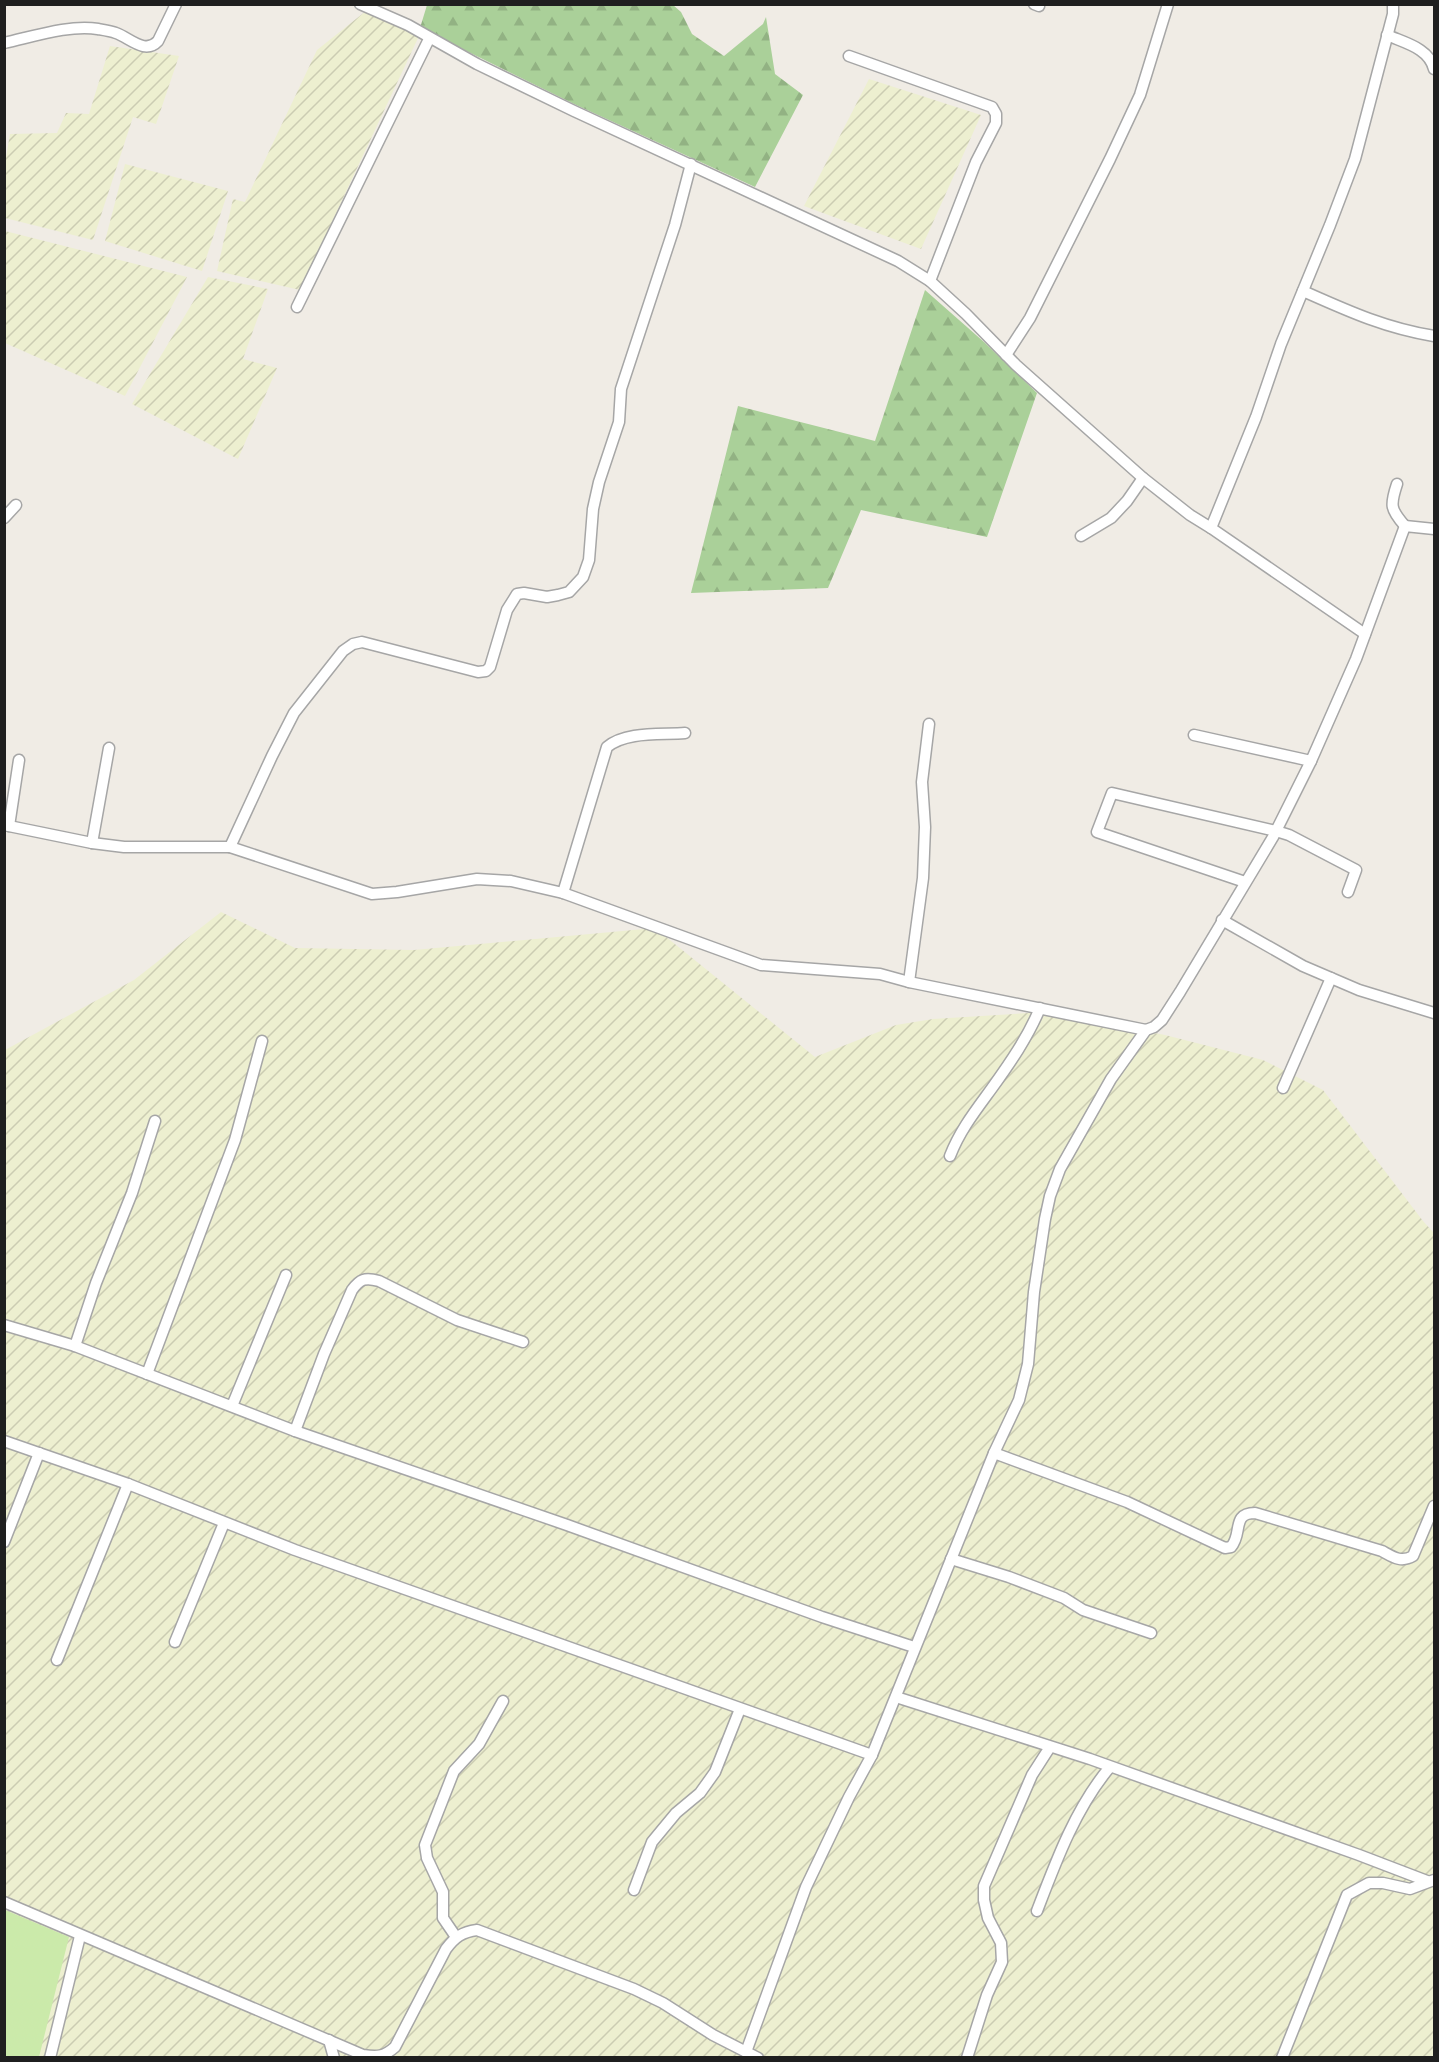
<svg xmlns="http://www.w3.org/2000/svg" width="1439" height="2062" font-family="'Nunito Sans',sans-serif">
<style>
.farmland{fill:url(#farmland-furrows)}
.grass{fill:#cbeaaa}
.forest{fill:url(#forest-firs)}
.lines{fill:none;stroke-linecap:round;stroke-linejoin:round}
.minor-casing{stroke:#a6a6a6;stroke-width:13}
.minor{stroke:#fff;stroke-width:10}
</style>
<defs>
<pattern id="farmland-furrows" width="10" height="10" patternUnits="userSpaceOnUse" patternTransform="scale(1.5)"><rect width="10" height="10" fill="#edefd0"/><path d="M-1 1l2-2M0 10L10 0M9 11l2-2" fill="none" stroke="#cbccb2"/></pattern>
<pattern id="forest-firs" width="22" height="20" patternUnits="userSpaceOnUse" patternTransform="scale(1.5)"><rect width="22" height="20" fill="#aad099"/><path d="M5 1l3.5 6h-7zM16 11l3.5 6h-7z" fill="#92b283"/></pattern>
</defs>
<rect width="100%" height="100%" fill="#f0ece5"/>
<g class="farmland">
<polygon points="366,11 419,36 300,290 217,271 233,199 245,202 317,50"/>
<polygon points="110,46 179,56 156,124 133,117 93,240 5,218 5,163 10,134 57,133 66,113 89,114"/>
<polygon points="869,79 981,115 921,249 804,206"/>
<polygon points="125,164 228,191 202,271 105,241"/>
<polygon points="5,231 187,277 125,396 5,343"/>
<polygon points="208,277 268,289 243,359 277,368 238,459 132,404"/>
<polygon points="221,912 295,948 414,950 655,928 815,1057 896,1025 933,1019 1045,1012 1165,1035 1263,1060 1323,1090 1423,1221 1434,1233 1434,2057 5,2058 5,1050 134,980"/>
</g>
<polygon class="grass" points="5,1910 69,1937 39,2057 5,2057"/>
<g class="forest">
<polygon points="427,5 673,5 681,12 692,34 724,56 763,24 766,17 775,74 803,95 755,187 574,104 420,28"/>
<polygon points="925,290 984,342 1037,393 987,537 861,510 828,588 691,593 738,406 875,441"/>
</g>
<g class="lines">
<g class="minor-casing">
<g id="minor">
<polyline points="360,4 408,25 477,64 574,111 898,261 930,281 966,314 1016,365 1143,478 1190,515 1211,528"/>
<polyline points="1034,4 1039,6"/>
<path d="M1387,35C1405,43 1429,48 1434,69"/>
<path d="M4,43C32,37 70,24 98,29C104,30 111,31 116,33C130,38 145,55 158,41L176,4"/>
<polyline points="849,56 992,107 996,114 996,123 976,162 930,281"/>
<path d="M1303,291C1348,311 1385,328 1434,336"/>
<polyline points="297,307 429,39"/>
<polyline points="1006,355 1030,318 1110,159 1140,95 1168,4"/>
<path d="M1397,484C1390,505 1390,509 1405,526"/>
<polyline points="4,518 16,505"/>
<polyline points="1081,536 1111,518 1127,501 1143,478"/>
<polyline points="1365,634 1211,528 1256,417 1281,344 1330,225 1355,159 1393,14 1393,4"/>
<polyline points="1194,735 1311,761"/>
<polyline points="4,825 92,843 124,847 230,847 372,894 397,892 477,879 511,881 563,893 761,965 880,974 909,982 1146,1030"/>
<polyline points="9,826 19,760"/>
<polyline points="92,843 109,748"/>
<polyline points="230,847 272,756 294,713 343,651 353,644 362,642 478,672 486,671 490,667 507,610 517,594 524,593 547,597 558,595 569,592 583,577 589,560 593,509 599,482 619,422 621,389 675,225 691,164"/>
<polyline points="1245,882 1097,832 1112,793 1276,831 1289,835 1356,870 1348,892"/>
<path d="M563,893L607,747C626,731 661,735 685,733"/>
<polyline points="1222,920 1303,966 1359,990 1434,1013"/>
<polyline points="909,982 923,878 925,827 922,782 929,724"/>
<polyline points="1283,1088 1331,978"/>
<path d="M950,1156C960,1130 976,1110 992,1088C1010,1063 1028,1037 1040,1008"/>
<polyline points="4,1325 75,1346 295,1431 567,1525 822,1617 914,1647"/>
<polyline points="75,1346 96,1283 132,1193 155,1121"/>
<polyline points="147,1374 235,1140 262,1041"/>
<polyline points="232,1406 286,1275"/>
<path d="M295,1431L324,1354L352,1290C360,1279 365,1277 379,1281L457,1320L523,1342"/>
<polyline points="4,1441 128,1484 295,1550 872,1755"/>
<path d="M994,1453L1127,1502L1225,1548L1231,1547C1243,1534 1231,1513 1255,1513L1382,1551C1393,1557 1401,1563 1413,1556L1434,1506"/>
<polyline points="4,1542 39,1453"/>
<polyline points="951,1559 1009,1577 1064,1598 1083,1610 1151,1633"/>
<polyline points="175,1642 224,1523"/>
<polyline points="57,1660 128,1484"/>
<polyline points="896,1697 1090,1759 1359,1855 1427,1881"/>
<polyline points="634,1890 652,1842 676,1813 700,1793 715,1772 740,1709"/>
<path d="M4,1902L363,2055C377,2057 384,2057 395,2047L446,1949C455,1937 462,1932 477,1930L634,1989L663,2003L713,2035L758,2058"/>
<path d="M1037,1911C1056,1861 1076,1807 1110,1767"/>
<polyline points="456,1937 443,1918 443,1892 427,1858 425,1845 454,1771 479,1744 503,1701"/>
<polyline points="329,2040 334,2058"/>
<polyline points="746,2052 806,1887 849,1797 872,1755 994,1453 1019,1400 1028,1364 1034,1292 1045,1219 1050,1196 1060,1169 1111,1079 1146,1030 1154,1027 1162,1020 1180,992 1273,837 1311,761 1356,659 1405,526 1434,529"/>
<polyline points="50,2058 80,1936"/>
<polyline points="967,2058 987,1995 1002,1962 1001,1943 988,1918 984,1900 984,1886 1032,1775 1050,1747"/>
<polyline points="1282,2058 1347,1895 1369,1883 1383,1883 1410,1889 1434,1880"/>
</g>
</g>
<use href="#minor" class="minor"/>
</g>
<rect width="1439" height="2062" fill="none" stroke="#1f1f1f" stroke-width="12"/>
</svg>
